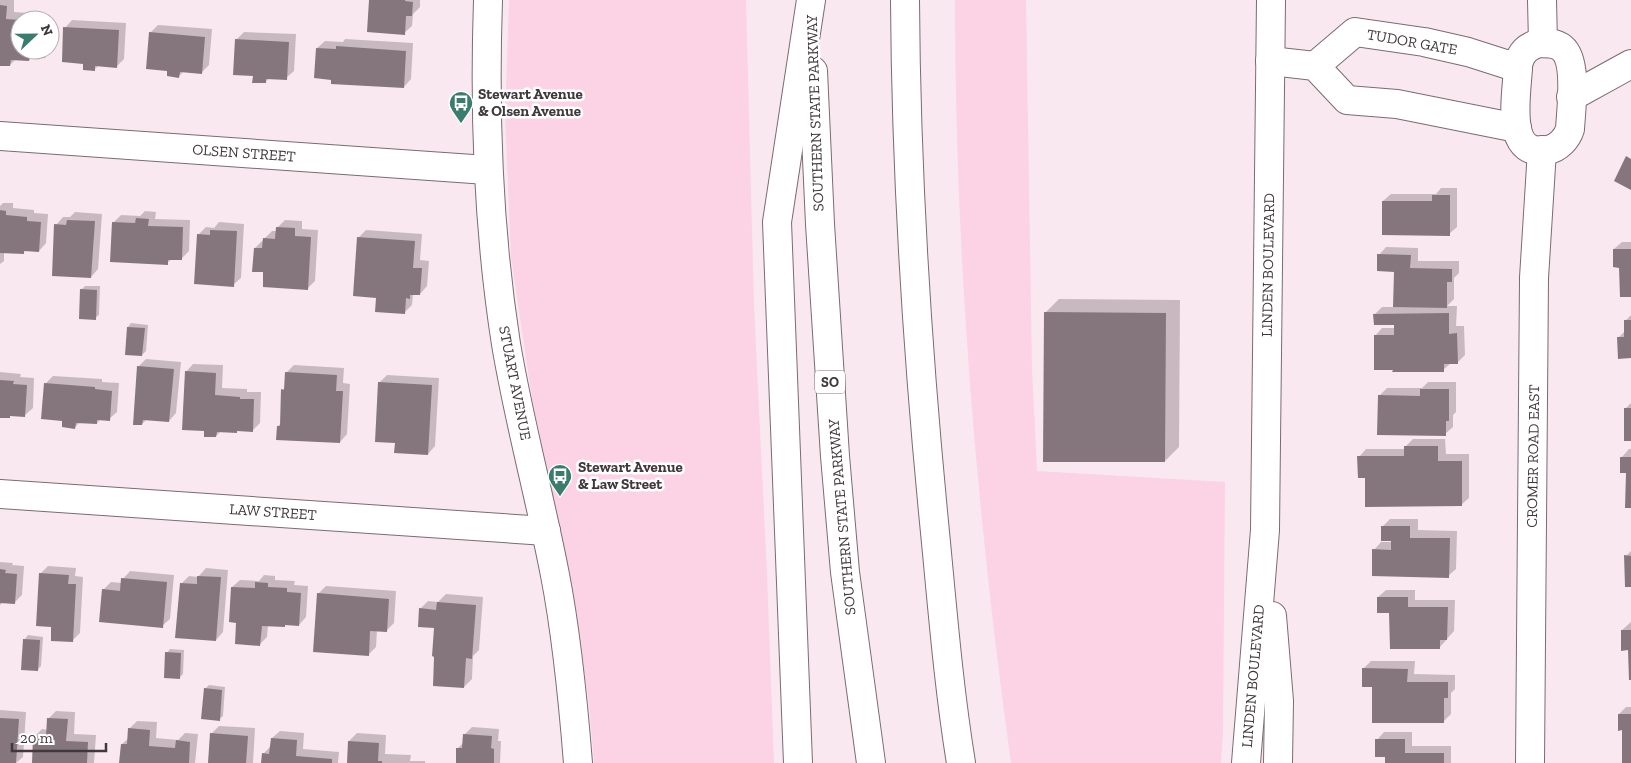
<svg xmlns="http://www.w3.org/2000/svg" width="1631" height="763" font-family="'Zilla Slab',serif">
<style>
.green{fill:#fbd3e5}
.shadow{fill:#0003}
.building{fill:#85767d}
.lines{fill:none;stroke-linecap:round;stroke-linejoin:round}
.minor-casing{stroke:#7a6b72;stroke-width:30}
.tertiary-casing{stroke:#7a6b72;stroke-width:30}
.secondary-casing{stroke:#7a6b72;stroke-width:30}
.motorway-casing{stroke:#7a6b72;stroke-width:30}
.minor{stroke:#fff;stroke-width:28}
.tertiary{stroke:#fff;stroke-width:28}
.secondary{stroke:#fff;stroke-width:28}
.motorway{stroke:#fff;stroke-width:28}
.labels{text-anchor:middle;stroke-width:5;stroke-linejoin:round;paint-order:stroke}
.shield{fill:#fff;stroke:#797476;stroke-width:1}
.shield-label{font-size:14px;font-weight:bold;fill:#40393c}
.street-label{font-size:15px;fill:#40393c;stroke:#fff}
.poi-label{font-size:15px;font-weight:bold;fill:#40393c;stroke:#fff;text-anchor:start}
</style>
<rect width="100%" height="100%" fill="#fae8f0"/>
<g class="green">
<polygon points="509,0 746,0 754,306 767,574 774,763 594,763 589,705 573,596 532,399 511,257 505,115"/>
<path d="M955,0H1026L1032,368L1037,471L1225,482L1223,732L1221,763H1011C976,511 955,255 955,0Z"/>
</g>
<g class="shadow">
<polygon points="0,0 14,0 14,12 41,14 40,20 20,20 20,50 50,50 50,22 54,22 52,49 45,57 33,56 29,60 16,59 10,65 0,64"/>
<polygon points="370,0 420,0 420,7 413,14 412,26 404,33"/>
<polygon points="72,20 126,23 124,59 117,66 99,65 95,69 84,63 65,28"/>
<polygon points="158,25 212,29 209,65 202,72 184,71 179,76 168,70 150,33"/>
<polygon points="244,32 296,34 294,71 286,78 270,78 265,82 254,75 236,40"/>
<polygon points="345,39 413,43 411,79 404,87 317,48 325,41 343,42"/>
<polygon points="1441,188 1457,188 1457,227 1449,234 1383,201 1391,194 1436,194"/>
<polygon points="3,203 13,203 13,208 34,210 34,213 48,214 46,243 39,251 26,250 23,253 4,252 4,261 0,264 0,206"/>
<polygon points="145,211 156,212 155,219 190,220 189,251 181,259 172,259 167,263 113,223 121,215 140,216"/>
<polygon points="75,212 102,214 98,269 91,277 56,225 63,217 70,217"/>
<polygon points="285,220 302,221 302,229 318,230 315,281 307,289 264,271 255,248 272,231 277,231 277,228"/>
<polygon points="219,222 244,224 241,278 233,285 198,235 206,227 214,228"/>
<polygon points="366,230 422,234 420,260 429,261 427,286 420,294 413,294 412,305 404,313 377,297 358,238"/>
<polygon points="1622,242 1631,242 1631,296 1614,249"/>
<polygon points="1386,247 1418,248 1418,261 1459,261 1459,273 1454,278 1454,299 1447,306 1457,306 1456,326 1464,326 1465,355 1457,363 1451,363 1443,370 1375,336 1382,328 1395,328 1395,324 1375,314 1382,307 1395,307 1395,270 1379,255"/>
<polygon points="85,286 100,286 99,315 95,318 82,289"/>
<polygon points="1059,299 1180,300 1179,447 1165,461 1045,313"/>
<polygon points="1631,315 1631,357 1618,338 1625,331 1625,321"/>
<polygon points="131,323 148,325 146,351 142,355 128,327"/>
<polygon points="146,359 181,362 176,413 169,421 147,419 142,424 138,367"/>
<polygon points="193,364 223,365 222,388 247,389 247,392 261,392 260,423 252,431 221,431 216,436 186,372"/>
<polygon points="294,365 344,368 343,383 350,384 347,434 340,442 278,426 281,423 282,390 286,387 286,373"/>
<polygon points="0,372 21,374 20,377 34,378 33,408 25,415 0,416"/>
<polygon points="387,375 439,378 435,446 428,454 396,442 379,383"/>
<polygon points="53,376 102,379 102,382 119,383 117,412 109,419 101,419 97,423 80,422 75,427 45,384"/>
<polygon points="1428,382 1456,382 1456,412 1453,415 1453,427 1445,434 1379,396 1387,388 1422,388"/>
<polygon points="1631,403 1631,439 1626,408"/>
<polygon points="1413,439 1445,439 1446,454 1469,454 1469,498 1461,505 1366,477 1359,457 1366,449 1405,449 1405,447"/>
<polygon points="1629,449 1631,449 1631,507 1627,472 1622,457"/>
<polygon points="1390,519 1418,519 1418,530 1457,531 1456,569 1448,576 1374,550 1381,542 1392,542 1383,526"/>
<polygon points="1631,551 1631,586 1626,556"/>
<polygon points="0,562 13,563 12,565 24,566 22,595 14,603 3,602 0,605"/>
<polygon points="48,566 76,568 75,576 83,577 80,633 72,641 53,626 40,574"/>
<polygon points="206,568 228,570 223,632 216,640 181,584 189,576 198,577"/>
<polygon points="130,571 174,575 170,619 162,626 103,590 111,582 122,583 123,579"/>
<polygon points="264,575 275,576 275,580 295,581 294,585 308,586 306,617 299,625 268,625 267,637 260,644 237,622 232,587 240,580 259,581"/>
<polygon points="326,586 396,591 394,623 386,631 377,630 376,647 368,655 318,594"/>
<polygon points="1386,590 1415,590 1415,600 1455,600 1454,631 1440,647 1390,612 1378,597"/>
<polygon points="446,594 483,597 479,650 473,656 472,679 464,687 435,627 420,609 428,601 438,602"/>
<polygon points="1631,622 1631,679 1630,649 1622,630"/>
<polygon points="28,635 43,637 41,666 37,670 22,668 25,639"/>
<polygon points="170,649 184,650 183,674 179,678 167,653"/>
<polygon points="1371,661 1415,661 1414,674 1455,675 1455,689 1451,693 1451,714 1443,722 1373,686 1363,669"/>
<polygon points="209,685 225,687 223,716 219,719 205,689"/>
<polygon points="1626,707 1631,707 1631,763 1623,763 1623,729 1619,714"/>
<polygon points="0,710 26,712 23,757 16,763 0,763"/>
<polygon points="56,711 75,712 74,734 96,735 94,763 33,763 34,737 42,729 48,730 48,719"/>
<polygon points="137,721 157,722 156,738 178,740 185,733 198,734 195,763 120,763 122,744 129,738 129,729"/>
<polygon points="219,726 255,728 253,763 209,763 212,733"/>
<polygon points="472,727 499,729 498,741 501,741 500,763 457,763 458,748 464,742 464,735"/>
<polygon points="280,731 304,733 303,749 339,752 338,763 262,763 263,754 271,746 272,738"/>
<polygon points="1384,732 1412,732 1412,746 1451,746 1451,763 1386,763 1386,756 1377,740"/>
<polygon points="357,733 386,735 385,754 411,755 410,761 425,761 425,763 348,763 349,741"/>
</g>
<g class="building">
<polygon points="369,0 405,0 405,1 413,2 412,16 406,16 405,35 367,32"/>
<polygon points="0,5 7,6 6,19 20,20 20,50 46,50 45,58 30,57 29,61 11,60 10,66 0,66"/>
<polygon points="63,27 119,30 117,68 95,66 95,71 83,70 83,64 62,62"/>
<polygon points="149,32 205,37 202,74 180,72 179,78 167,76 167,71 146,69"/>
<polygon points="235,39 289,42 287,80 266,79 266,83 252,83 253,76 233,75"/>
<polygon points="336,46 406,51 404,88 331,84 331,80 314,78 316,48 336,49"/>
<polygon points="1626,156 1631,159 1631,190 1614,181"/>
<polygon points="1432,195 1450,195 1450,236 1382,235 1382,201 1432,201"/>
<polygon points="0,210 6,211 6,215 27,217 27,221 41,222 39,252 24,251 24,254 0,253"/>
<polygon points="136,218 149,219 148,226 183,227 182,260 168,260 168,265 110,262 112,222 135,223"/>
<polygon points="67,220 95,221 91,278 52,276 54,224 66,225"/>
<polygon points="276,227 295,228 295,236 311,237 308,290 263,287 263,272 252,272 254,248 262,248 263,238 275,239"/>
<polygon points="210,230 237,231 234,287 194,284 197,234 210,235"/>
<polygon points="357,237 415,241 413,268 422,268 420,295 410,295 410,299 406,298 405,314 375,312 376,298 353,296"/>
<polygon points="1613,249 1631,249 1631,297 1620,297 1619,268 1613,267"/>
<polygon points="1377,254 1411,255 1410,268 1452,269 1452,282 1447,282 1447,308 1393,307 1394,272 1377,271"/>
<polygon points="80,289 97,290 96,320 79,319"/>
<polygon points="1044,312 1166,313 1165,462 1043,462"/>
<polygon points="1449,313 1449,334 1457,333 1458,364 1444,364 1444,372 1392,372 1393,370 1374,370 1374,335 1394,335 1394,325 1374,325 1373,314"/>
<polygon points="1624,320 1631,320 1631,358 1618,359 1617,337 1624,337"/>
<polygon points="127,327 145,328 142,356 125,355"/>
<polygon points="137,366 174,369 169,422 143,420 142,425 133,425"/>
<polygon points="185,371 216,373 215,395 240,397 240,399 254,399 253,432 237,431 237,433 217,432 216,437 204,437 204,431 182,430"/>
<polygon points="285,372 337,375 336,391 343,391 340,443 276,440 277,426 280,426 281,389 284,390"/>
<polygon points="0,380 14,381 13,384 27,385 25,417 10,416 10,418 0,418"/>
<polygon points="378,382 432,385 428,455 394,453 395,443 375,442"/>
<polygon points="44,383 95,387 95,389 112,391 110,421 97,420 97,424 76,423 75,429 62,427 62,421 41,419"/>
<polygon points="1420,389 1449,389 1449,421 1446,421 1446,436 1377,435 1378,395 1420,396"/>
<rect x="1624" y="408" width="7" height="33"/>
<polygon points="1404,446 1438,446 1438,461 1462,461 1462,506 1365,507 1365,478 1358,478 1357,456 1404,456"/>
<polygon points="1620,457 1631,457 1631,508 1625,508 1626,473 1620,473"/>
<polygon points="1381,526 1410,526 1410,538 1450,538 1449,578 1372,576 1372,549 1391,550 1391,541 1381,541"/>
<polygon points="1624,555 1631,556 1631,587 1625,587"/>
<polygon points="0,569 6,570 5,573 17,574 15,604 0,603"/>
<polygon points="39,573 69,575 68,584 76,584 73,642 51,641 51,627 36,626"/>
<polygon points="197,576 221,577 216,641 175,638 180,583 197,584"/>
<polygon points="121,578 167,582 163,628 99,622 102,589 120,591"/>
<polygon points="255,582 268,583 268,587 287,588 287,592 301,593 299,626 285,625 285,627 262,626 260,646 235,644 236,623 229,622 231,587 255,588"/>
<polygon points="317,593 389,599 387,632 370,631 369,656 313,652"/>
<polygon points="1377,597 1408,597 1408,607 1448,607 1447,640 1440,640 1440,649 1390,649 1389,613 1377,613"/>
<polygon points="437,602 476,605 472,659 466,658 464,688 433,686 434,657 432,656 434,628 418,627 419,608 436,610"/>
<polygon points="1621,630 1631,630 1631,680 1629,680 1628,650 1621,651"/>
<polygon points="23,639 40,640 38,671 21,670"/>
<polygon points="165,652 181,653 180,679 164,678"/>
<polygon points="1362,668 1408,669 1407,682 1448,682 1448,698 1444,698 1444,723 1372,723 1372,687 1362,687"/>
<polygon points="204,688 222,690 220,721 201,719"/>
<polygon points="1618,714 1631,714 1631,763 1622,763 1622,730 1618,731"/>
<polygon points="0,718 19,719 16,763 0,763"/>
<polygon points="47,718 68,719 66,741 88,742 87,763 32,763 33,736 46,737"/>
<polygon points="128,728 150,730 149,746 175,748 176,740 190,742 189,763 119,763 121,744 127,744"/>
<polygon points="210,733 248,736 246,763 208,763"/>
<polygon points="463,734 492,736 491,748 494,749 494,763 456,763 456,748 462,748"/>
<polygon points="271,738 297,740 296,756 332,759 332,763 261,763 262,753 269,754"/>
<polygon points="1375,739 1405,739 1405,753 1444,753 1444,763 1385,763 1385,757 1375,757"/>
<polygon points="348,741 379,743 378,761 382,761 382,763 347,763"/>
</g>
<g class="lines">
<g class="minor-casing">
<g id="minor">
<polyline points="1542,0 1543,43"/>
<path d="M1539,43C1547,43 1556,43 1562,48C1578,61 1571,110 1570,129C1567,139 1558,148 1548,150C1502,159 1518,90 1518,65C1521,52 1527,47 1539,43Z"/>
<polyline points="1270,61 1315,66 1347,100 1397,104 1517,128"/>
<polyline points="1315,66 1355,32 1424,42 1468,52 1518,68"/>
<polyline points="1571,97 1631,64"/>
<polyline points="0,136 487,170"/>
<polyline points="0,494 546,531"/>
<polyline points="1530,763 1534,278 1542,150"/>
</g>
</g>
<g class="tertiary-casing">
<path id="tertiary" d="M488,0C484,116 488,229 506,344C519,422 540,497 555,575C567,637 573,700 578,763"/>
</g>
<g class="secondary-casing">
<g id="secondary">
<polyline points="1272,616 1279,701 1278,763"/>
<polyline points="1246,763 1265,530 1271,0"/>
</g>
</g>
<g class="motorway-casing">
<g id="motorway">
<path d="M905,0C906,175 917,348 934,522C942,603 948,683 961,763"/>
<polyline points="813,71 820,224 835,456 845,572 871,763"/>
<polyline points="798,763 777,222 811,0"/>
</g>
</g>
<use href="#minor" class="minor"/>
<use href="#tertiary" class="tertiary"/>
<use href="#secondary" class="secondary"/>
<use href="#motorway" class="motorway"/>
</g>
<defs>
<g id="bus-pin" transform="scale(1.25)"><path d="M0 17L-7.5 6A9.5 9.5 0 1 1 7.5 6Z" fill="#3a7d6f" stroke="#fff"/><path d="M-5-6H5V4H4V6H2V4H-2V6H-4V4H-5ZM-3.5-4V0h7V-4ZM-3.5 1.2v1.5H-2V1.2ZM2 1.2v1.5H3.5V1.2Z" fill="#fff"/></g>
</defs>
<g fill-rule="evenodd">
<use href="#bus-pin" x="461" y="103"/>
<use href="#bus-pin" x="560" y="476"/>
</g>
<g class="labels">
<rect class="shield" x="815" y="370.5" width="30" height="23" rx="4"/>
<g class="shield-label">
<text x="830" y="387">SO</text>
</g>
<g class="street-label">
<text transform="translate(1412 42) rotate(10)" y="5">TUDOR GATE</text>
<text transform="translate(815 113) rotate(-92)" y="5">SOUTHERN STATE PARKWAY</text>
<text transform="translate(244 153) rotate(4)" y="5">OLSEN STREET</text>
<text transform="translate(1268 265) rotate(-89)" y="5">LINDEN BOULEVARD</text>
<text transform="translate(515 383) rotate(79)" y="5">STUART AVENUE</text>
<text transform="translate(1533 456) rotate(-89)" y="5">CROMER ROAD EAST</text>
<text transform="translate(273 512) rotate(4)" y="5">LAW STREET</text>
<text transform="translate(842 517) rotate(-95)" y="5">SOUTHERN STATE PARKWAY</text>
<text transform="translate(1253 676) rotate(-85)" y="5">LINDEN BOULEVARD</text>
</g>
<g class="poi-label">
<text x="478" y="99">Stewart Avenue<tspan x="478" dy="17">&amp; Olsen Avenue</tspan></text>
<text x="578" y="472">Stewart Avenue<tspan x="578" dy="17">&amp; Law Street</tspan></text>
</g>
</g>
<g transform="translate(35 35) rotate(68)"><circle r="24" fill="#ffffff" stroke="#b3b0b1"/>
<path d="M0-4L9 19L0 12L-9 19Z" fill="#3a7d6f"/>
<text y="-8" font-size="14" font-weight="bold" text-anchor="middle" fill="#40393c">N</text>
</g>
<path d="M12 743v8h94v-8" fill="none" stroke="#40393c" stroke-width="2.5"/>
<text x="20" y="743" font-size="15" fill="#40393c" stroke="#ffffff" stroke-width="4" paint-order="stroke">20 m</text>
</svg>
